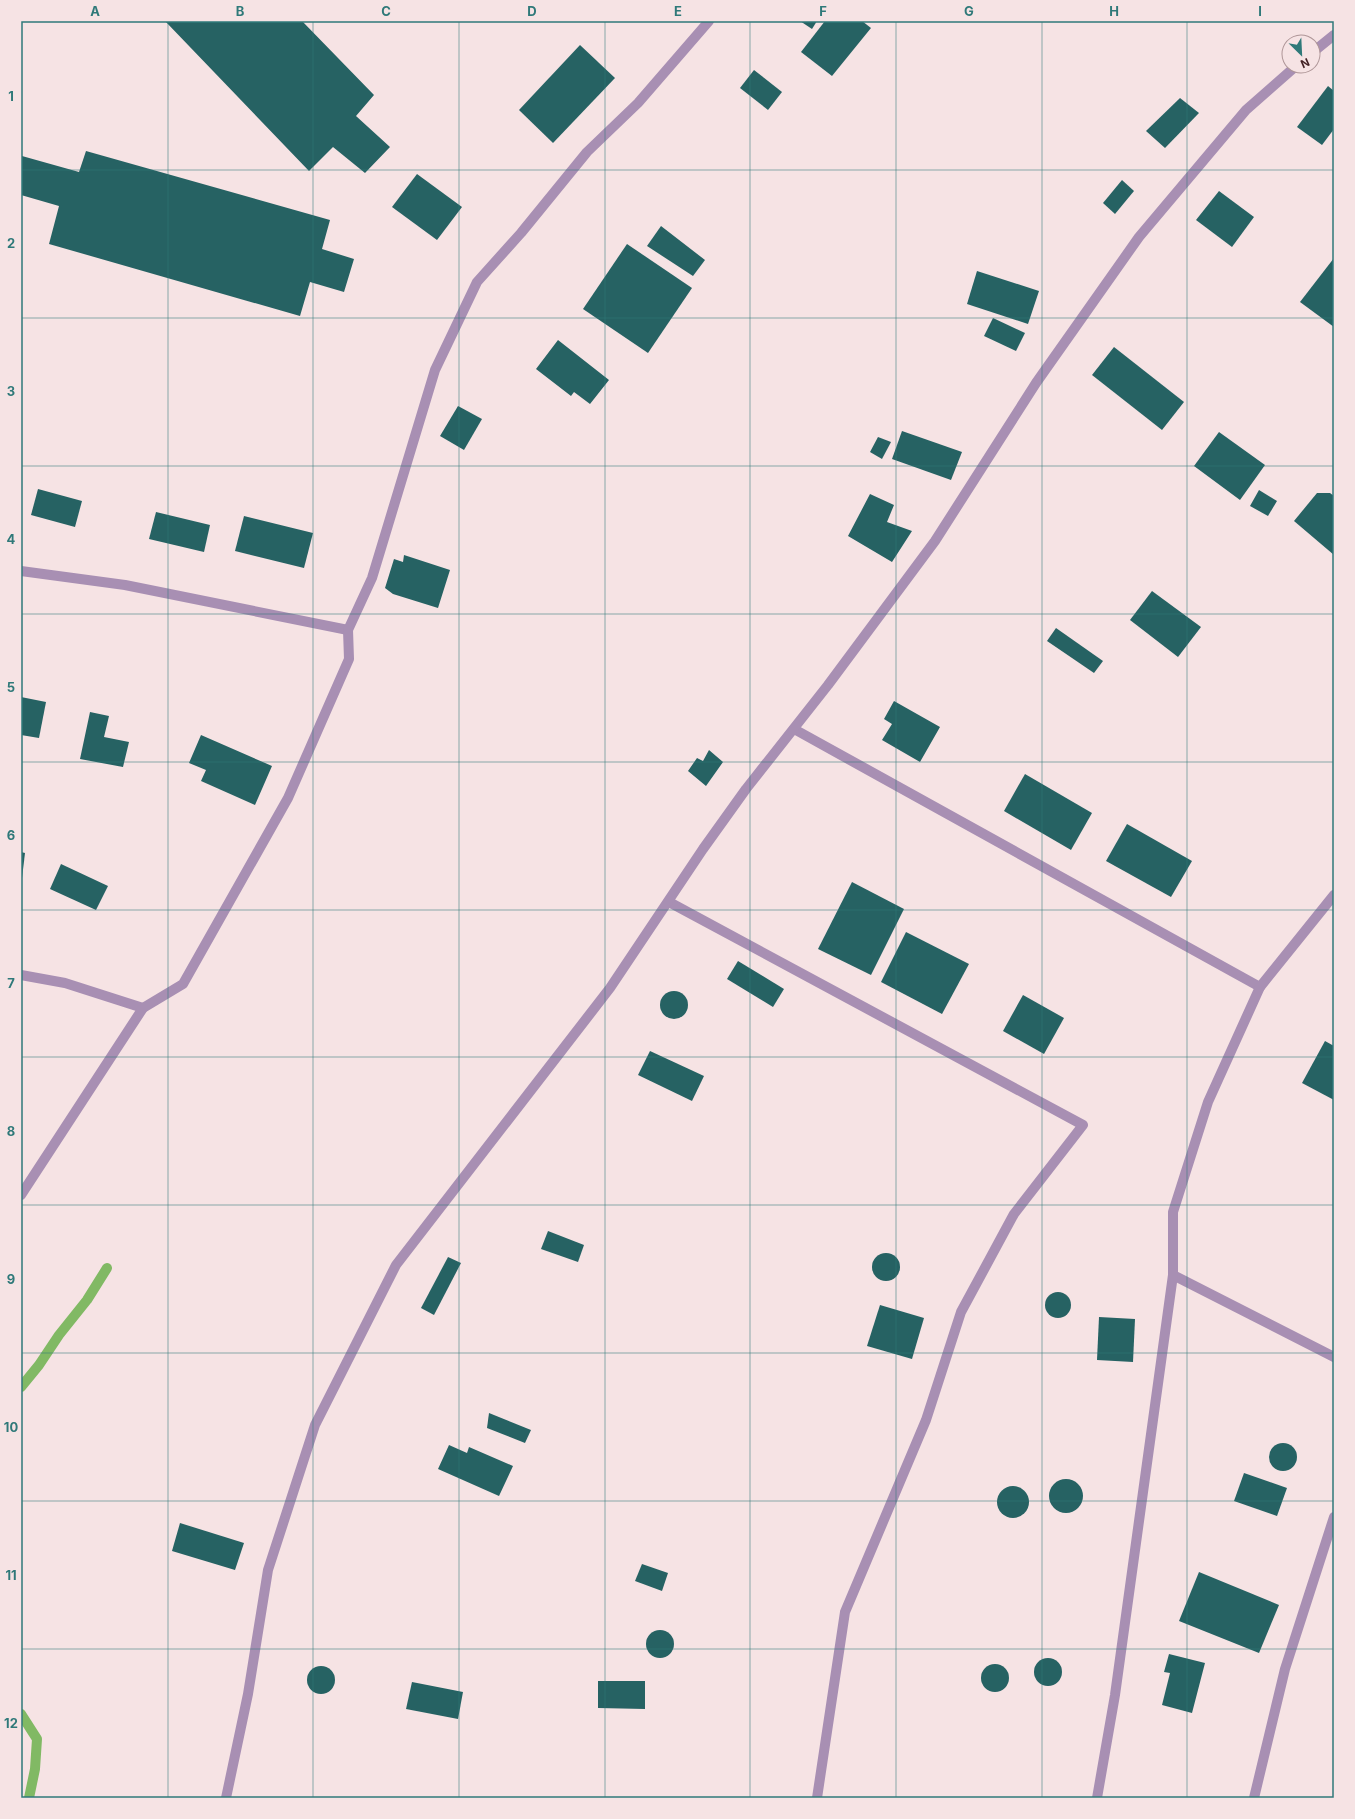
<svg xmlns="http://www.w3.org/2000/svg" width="1355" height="1819" font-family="Inter,sans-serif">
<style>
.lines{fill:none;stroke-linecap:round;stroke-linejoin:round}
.stream{stroke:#81b964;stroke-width:10}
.building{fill:#266263}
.street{stroke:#a88fb3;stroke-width:10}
.grid{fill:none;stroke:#2f7979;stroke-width:1;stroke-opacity:0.55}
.neatline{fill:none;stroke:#2f7979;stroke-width:1.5}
.grid-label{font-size:13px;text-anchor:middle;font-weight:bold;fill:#2f7979}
</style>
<rect width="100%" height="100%" fill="#f6e3e4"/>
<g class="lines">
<g class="stream">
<polyline points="21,1387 39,1365 59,1335 87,1300 107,1268"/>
<polyline points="21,1714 37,1739 35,1769 29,1798"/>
</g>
</g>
<g class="building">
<polygon points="165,21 302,21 374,95 356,116 390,147 365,173 333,147 309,171"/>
<polygon points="800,21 817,21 812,29"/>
<polygon points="825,21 862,21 871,28 832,76 801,52"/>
<polygon points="580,45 615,78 553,143 519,110"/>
<polygon points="754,70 782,92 768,110 740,88"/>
<polygon points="1328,86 1334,91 1334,129 1322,145 1297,127"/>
<polygon points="1180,98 1199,113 1165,148 1146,131"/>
<polygon points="86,151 330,220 322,249 354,259 344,292 310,282 300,316 49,244 59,206 21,195 22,156 79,172"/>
<polygon points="417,174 462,207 437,240 392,207"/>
<polygon points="1122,180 1134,191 1115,214 1103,203"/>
<polygon points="1219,191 1254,217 1232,247 1196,220"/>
<polygon points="661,226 705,260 693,276 647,246"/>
<polygon points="627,244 692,288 648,353 583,309"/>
<polygon points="1334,258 1334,327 1300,302"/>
<polygon points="977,271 1039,291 1028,324 967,304"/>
<polygon points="993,318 1025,333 1016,351 984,336"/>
<polygon points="558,340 609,380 590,404 574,392 571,396 536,369"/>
<polygon points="1114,347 1184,402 1162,430 1092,375"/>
<polygon points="458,406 482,419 464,450 440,436"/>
<polygon points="902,431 962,452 951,480 892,459"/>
<polygon points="1219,432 1265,465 1240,500 1194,466"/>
<polygon points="878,437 891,442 882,459 870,452"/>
<polygon points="38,489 82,501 75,527 31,515"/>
<polygon points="1259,490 1277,501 1268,516 1250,506"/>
<polygon points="1317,493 1330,493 1334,496 1334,555 1294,521"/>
<polygon points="870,494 894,505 887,522 912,531 892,562 848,536"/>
<polygon points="156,512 210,525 204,552 149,539"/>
<polygon points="244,516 313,533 304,568 235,551"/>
<polygon points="404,555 450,570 438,608 393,594 385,588 394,559 403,562"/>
<polygon points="1152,591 1201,627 1178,657 1130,620"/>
<polygon points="1056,628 1103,661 1094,673 1047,641"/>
<polygon points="21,697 46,702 39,738 21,735"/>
<polygon points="894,701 940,727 920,762 882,740 892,724 884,719"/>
<polygon points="90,712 109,716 104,737 129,742 123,767 80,759"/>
<polygon points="201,735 272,766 255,805 201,781 206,770 189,763"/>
<polygon points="709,750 723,762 706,786 688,771 697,758 703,761"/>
<polygon points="1025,774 1092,813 1071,850 1004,811"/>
<polygon points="1127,824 1192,861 1171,897 1106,861"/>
<polygon points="21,852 25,853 22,878 21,878"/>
<polygon points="61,864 108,886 96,910 50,889"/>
<polygon points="852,882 904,909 871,975 818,949"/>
<polygon points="906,932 969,964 942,1014 881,982"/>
<polygon points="738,961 784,989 773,1007 727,979"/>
<circle cx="674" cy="1005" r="14"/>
<polygon points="1023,995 1064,1018 1044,1054 1003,1031"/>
<polygon points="1325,1041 1334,1046 1334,1100 1302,1083"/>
<polygon points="650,1051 704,1076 692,1101 638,1075"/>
<polygon points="548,1231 584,1245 578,1262 541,1249"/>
<circle cx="886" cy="1267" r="14"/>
<polygon points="448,1257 461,1263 434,1315 421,1308"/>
<circle cx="1058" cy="1305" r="13"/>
<polygon points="880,1305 924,1318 912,1359 867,1346"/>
<polygon points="1099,1317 1135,1319 1133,1362 1097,1360"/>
<polygon points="489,1413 531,1430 525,1443 487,1428"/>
<circle cx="1283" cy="1457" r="14"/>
<polygon points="449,1445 467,1453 469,1447 513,1466 499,1496 438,1469"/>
<polygon points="1244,1473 1287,1488 1277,1516 1234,1501"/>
<circle cx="1066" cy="1496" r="17"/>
<circle cx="1013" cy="1502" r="16"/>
<polygon points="180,1523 244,1543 235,1570 172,1551"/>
<polygon points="642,1564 668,1573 662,1591 635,1581"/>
<polygon points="1199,1572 1279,1605 1259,1653 1179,1621"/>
<circle cx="660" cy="1644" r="14"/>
<polygon points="1169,1654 1205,1663 1192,1713 1162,1705 1170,1673 1164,1672"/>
<circle cx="1048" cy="1672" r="14"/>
<circle cx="995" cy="1678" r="14"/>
<circle cx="321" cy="1680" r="14"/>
<polygon points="598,1681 645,1681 645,1709 598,1708"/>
<polygon points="412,1682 463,1692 458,1719 406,1709"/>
</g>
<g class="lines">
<g class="street">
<polyline points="1313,52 1334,35"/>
<polyline points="21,571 125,585 348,630"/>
<polyline points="794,729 1260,987"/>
<polyline points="669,902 1083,1125 1014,1214 961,1312 926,1420 845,1612 817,1798"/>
<polyline points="21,975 65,983 143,1008"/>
<polyline points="21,1195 143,1008 183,984 288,798 349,659 348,630 372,578 435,370 477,282 521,233 587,152 638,103 709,21"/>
<polyline points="1173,1275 1334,1357"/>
<polyline points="226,1798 248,1694 268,1570 315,1425 396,1265 610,988 703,849 746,789 828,685 935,541 1036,383 1139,237 1246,110 1296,66"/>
<polyline points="1097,1798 1115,1695 1173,1275 1173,1212 1208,1102 1260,987 1334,895"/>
<polyline points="1254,1798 1285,1669 1334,1517"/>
</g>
</g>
<path class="grid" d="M168,21V1798M313,21V1798M459,21V1798M605,21V1798M750,21V1798M896,21V1798M1042,21V1798M1187,21V1798M21,170H1334M21,318H1334M21,466H1334M21,614H1334M21,762H1334M21,910H1334M21,1057H1334M21,1205H1334M21,1353H1334M21,1501H1334M21,1649H1334"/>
<rect width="1355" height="1819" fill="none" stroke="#f6e3e4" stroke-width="44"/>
<g transform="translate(1301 54) rotate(156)"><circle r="19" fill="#f6e3e4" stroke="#ae9597"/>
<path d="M0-3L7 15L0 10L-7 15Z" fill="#2f7979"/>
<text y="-6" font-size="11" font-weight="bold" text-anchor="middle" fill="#422124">N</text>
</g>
<rect x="22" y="22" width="1311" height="1775" class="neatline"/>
<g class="grid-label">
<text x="95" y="16">A</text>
<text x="240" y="16">B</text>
<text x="386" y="16">C</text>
<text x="532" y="16">D</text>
<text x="678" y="16">E</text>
<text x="823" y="16">F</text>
<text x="969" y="16">G</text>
<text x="1114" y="16">H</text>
<text x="1260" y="16">I</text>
<text x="11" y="101">1</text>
<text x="11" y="248">2</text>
<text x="11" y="396">3</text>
<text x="11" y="544">4</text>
<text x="11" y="692">5</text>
<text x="11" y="840">6</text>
<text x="11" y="988">7</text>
<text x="11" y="1136">8</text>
<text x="11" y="1284">9</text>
<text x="11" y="1432">10</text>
<text x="11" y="1580">11</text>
<text x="11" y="1728">12</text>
</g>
</svg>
